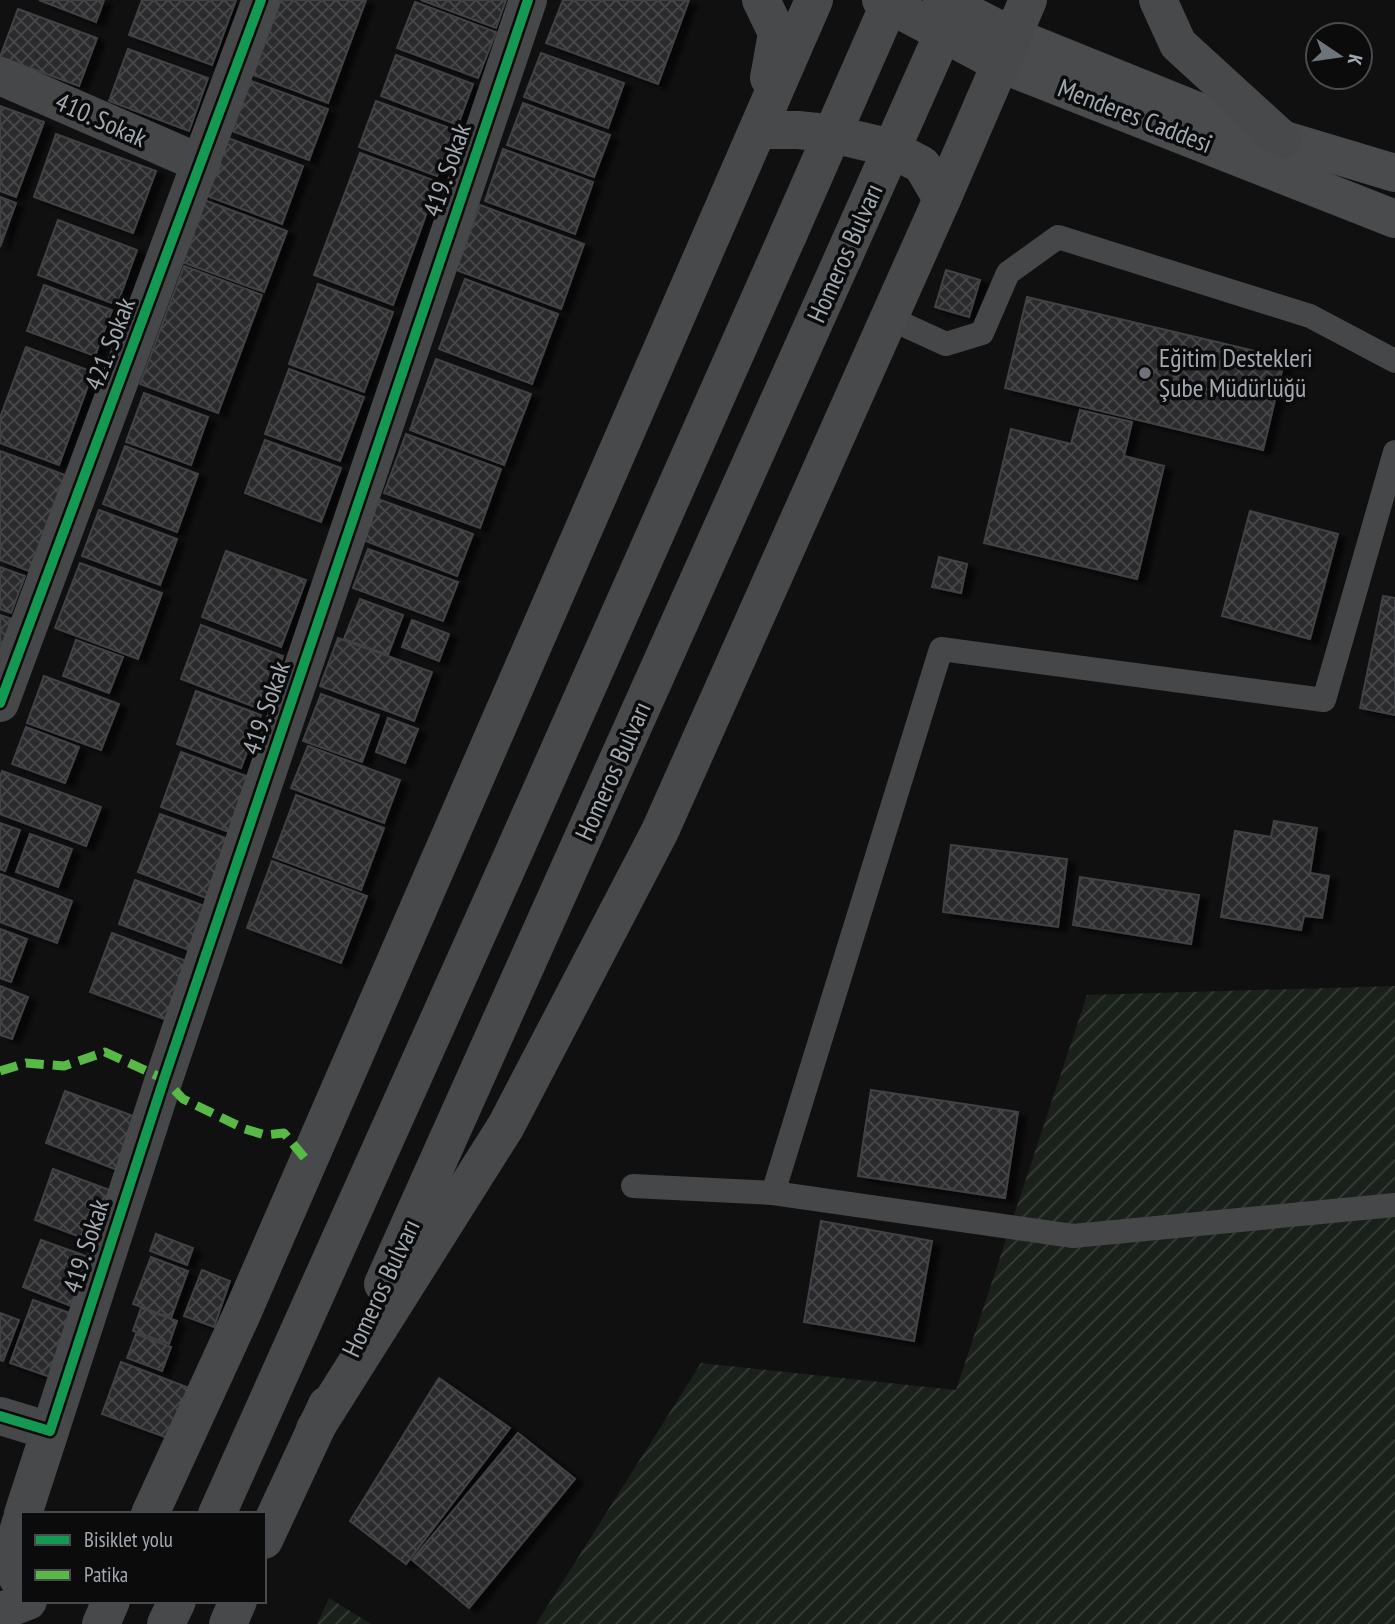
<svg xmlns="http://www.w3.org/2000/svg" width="1395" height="1624" font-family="'PT Sans Narrow',sans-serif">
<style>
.garden{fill:url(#garden-furrows)}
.building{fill:url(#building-cross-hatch);stroke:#404244;stroke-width:2;filter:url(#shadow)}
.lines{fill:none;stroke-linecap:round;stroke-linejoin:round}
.service{stroke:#454749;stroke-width:24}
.minor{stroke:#454749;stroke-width:38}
.secondary{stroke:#494b4d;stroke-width:38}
.primary{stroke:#47494b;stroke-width:38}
.primary-bridge{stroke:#47494b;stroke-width:38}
.quiet{stroke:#58b947;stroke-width:9;stroke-dasharray:18 9;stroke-linecap:butt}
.cycleway-casing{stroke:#0b0b0c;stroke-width:15}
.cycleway{stroke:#139951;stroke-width:10}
.poi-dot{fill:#6e7479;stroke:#0b0b0c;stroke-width:2.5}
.labels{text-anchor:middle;stroke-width:7;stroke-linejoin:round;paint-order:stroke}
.street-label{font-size:26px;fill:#a1aab1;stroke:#0b0b0c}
.poi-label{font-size:26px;fill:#a1aab1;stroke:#0b0b0c;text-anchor:start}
</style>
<defs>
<pattern id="garden-furrows" width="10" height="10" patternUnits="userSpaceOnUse" patternTransform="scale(1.75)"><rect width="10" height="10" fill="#1a201a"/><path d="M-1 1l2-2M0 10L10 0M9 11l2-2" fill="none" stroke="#383e39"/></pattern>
<pattern id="building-cross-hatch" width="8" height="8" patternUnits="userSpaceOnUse" patternTransform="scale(1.75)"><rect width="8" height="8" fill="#2c2c2d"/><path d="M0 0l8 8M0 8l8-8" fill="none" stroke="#474849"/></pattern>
<filter id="shadow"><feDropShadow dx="8" dy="4.5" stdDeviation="2" flood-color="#0009"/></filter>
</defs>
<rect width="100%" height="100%" fill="#101010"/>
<g class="garden">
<polygon points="1395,986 1395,1624 536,1624 701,1363 956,1390 1087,995"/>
<polygon points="329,1598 371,1624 317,1624"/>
</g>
<g class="building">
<polygon points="39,0 104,0 96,22"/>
<polygon points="142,0 236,0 212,65 129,35"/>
<polygon points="281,0 366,0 328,103 253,75"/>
<polygon points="421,0 506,0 496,28"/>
<polygon points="563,0 689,0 658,84 546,43"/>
<polygon points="415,2 496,32 478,78 397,48"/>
<polygon points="18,9 97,38 79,86 0,57"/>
<polygon points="128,49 208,78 189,131 109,101"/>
<polygon points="541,53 624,83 608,128 524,97"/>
<polygon points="396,55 473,84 458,125 381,96"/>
<polygon points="251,81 328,109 309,160 232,131"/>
<polygon points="376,101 455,130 437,176 359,147"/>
<polygon points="523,103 610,135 594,177 507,145"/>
<polygon points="0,106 44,122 16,197 0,191"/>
<polygon points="56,134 156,171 133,233 34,197"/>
<polygon points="228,138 303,166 282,224 207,196"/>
<polygon points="503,149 593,182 575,234 485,201"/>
<polygon points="360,153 438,182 393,305 314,275"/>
<polygon points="0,197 16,203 0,247"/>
<polygon points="204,200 287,231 264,292 182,262"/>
<polygon points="480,205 584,244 561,309 456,270"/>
<polygon points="58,220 137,250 117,305 38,275"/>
<polygon points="184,266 262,295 218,413 140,384"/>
<polygon points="946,270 980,280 969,317 935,307"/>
<polygon points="465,279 558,314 532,384 439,349"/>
<polygon points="318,284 393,312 364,392 289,364"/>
<polygon points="44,285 112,310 95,356 27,331"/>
<polygon points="1027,297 1285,358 1263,450 1005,388"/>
<polygon points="26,347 93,372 59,465 0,443 0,418"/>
<polygon points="436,359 531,394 504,465 410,430"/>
<polygon points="289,369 364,397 340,461 265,434"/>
<polygon points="144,393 208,417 191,465 126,442"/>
<polygon points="1080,410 1132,422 1124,456 1164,466 1137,579 984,543 1011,429 1071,444"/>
<polygon points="406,434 501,469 480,528 384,493"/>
<polygon points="265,440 341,468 321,522 245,493"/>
<polygon points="125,446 198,474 177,532 103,504"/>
<polygon points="0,451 65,475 29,571 0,560"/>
<polygon points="378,499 473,534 457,576 363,540"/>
<polygon points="99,510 177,539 160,585 82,556"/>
<polygon points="1250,511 1338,534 1310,639 1222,616"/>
<polygon points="368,549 458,582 443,621 353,588"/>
<polygon points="226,551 306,580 281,647 202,617"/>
<polygon points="939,557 967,564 961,593 932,587"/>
<polygon points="80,563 162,593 138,659 55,628"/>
<polygon points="0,567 25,576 11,613 0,609"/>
<polygon points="1383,596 1395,598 1395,715 1360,708"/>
<polygon points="360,599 403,615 388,655 344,639"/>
<polygon points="0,615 12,619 0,650"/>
<polygon points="412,620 449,634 439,661 402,647"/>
<polygon points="201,625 283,656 263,710 181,679"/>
<polygon points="338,638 432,672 414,721 320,686"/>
<polygon points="76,640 123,657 109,693 63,676"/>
<polygon points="44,676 119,704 101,750 27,723"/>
<polygon points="196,691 261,715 241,768 177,744"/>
<polygon points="321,694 379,715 362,762 303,741"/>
<polygon points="388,718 418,729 405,763 376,752"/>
<polygon points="26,727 79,747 65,783 12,764"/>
<polygon points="308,746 400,780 384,823 291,788"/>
<polygon points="181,752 249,777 229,832 161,807"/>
<polygon points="2,771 101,807 86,846 0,814 0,777"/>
<polygon points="296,795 384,828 361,890 273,857"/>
<polygon points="160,814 231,840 209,899 138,872"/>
<polygon points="1274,821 1317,828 1310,873 1329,876 1322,918 1304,916 1301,930 1221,917 1235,831 1271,837"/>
<polygon points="0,823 20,830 5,871 0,869"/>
<polygon points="30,834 72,849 58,887 16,872"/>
<polygon points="951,845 1067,859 1058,927 943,912"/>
<polygon points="272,861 367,896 341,963 247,928"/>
<polygon points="0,874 72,901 57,943 0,922"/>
<polygon points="1080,877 1199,895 1191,944 1073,925"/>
<polygon points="135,880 210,908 194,952 119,924"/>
<polygon points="0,929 27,939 11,982 0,978"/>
<polygon points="112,933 189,962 167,1020 90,992"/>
<polygon points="0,986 28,997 12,1039 0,1035"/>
<polygon points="871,1090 1018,1112 1005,1198 858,1176"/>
<polygon points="65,1091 139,1118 120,1171 46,1143"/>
<polygon points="53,1169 115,1192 96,1243 35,1220"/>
<polygon points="821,1221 932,1241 914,1341 804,1322"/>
<polygon points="156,1234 193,1248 187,1265 150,1251"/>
<polygon points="41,1240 89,1257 71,1306 23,1287"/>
<polygon points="151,1257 188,1271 171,1318 133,1304"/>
<polygon points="202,1270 230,1281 214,1327 184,1316"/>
<polygon points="33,1300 73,1314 50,1377 10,1363"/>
<polygon points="141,1308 177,1321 169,1344 133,1331"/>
<polygon points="0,1313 19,1320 3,1361 0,1360"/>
<polygon points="136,1334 171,1347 162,1371 127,1358"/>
<polygon points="121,1362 192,1389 173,1440 102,1414"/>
<polygon points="439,1378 510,1428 406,1564 350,1521"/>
<polygon points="518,1433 575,1479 469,1608 412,1560"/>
</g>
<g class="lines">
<g class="service">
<polyline points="889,318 946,344 982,333 1008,273 1058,237 1310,316 1395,361"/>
<polyline points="633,1186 773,1193 941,649 1324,700 1395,452"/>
<polyline points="773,1193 1073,1236 1395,1205"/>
</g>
<g class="minor">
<polyline points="0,76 202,164"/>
<polyline points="0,703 261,0"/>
<polyline points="0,1416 50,1431 164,1079 528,0"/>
</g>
<g class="secondary">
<polyline points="1012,36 1225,122 1395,173"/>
<polyline points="1001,64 1395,219"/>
</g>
<g class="primary">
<polyline points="761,0 777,33 769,78"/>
<polyline points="881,0 1001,64"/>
<polyline points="942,0 1012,36"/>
<polyline points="1158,0 1178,44 1282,139"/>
<polyline points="760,130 798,130 827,133 888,147 922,165 942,199"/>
<polyline points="383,1284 843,258"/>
<polyline points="315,1429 506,1126 660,831 942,199 1028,0"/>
<polyline points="23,1514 50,1431"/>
<polyline points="150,1514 241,1316 814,0"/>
<polyline points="217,1514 514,852 788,235"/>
<path d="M23,1516C16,1537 5,1567 23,1585"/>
<polyline points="264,1540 327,1405"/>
<polyline points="0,1618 4,1610 28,1601"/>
<polyline points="101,1624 111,1601"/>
<polyline points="166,1624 177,1601"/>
<polyline points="228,1624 238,1601"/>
</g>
<g class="primary-bridge">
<polyline points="788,235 891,0"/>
<polyline points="843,258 958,0"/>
</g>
<polyline class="quiet" points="0,1071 26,1063 64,1066 105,1052 164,1079 183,1099 245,1129 265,1135 284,1133 308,1162"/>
<g class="cycleway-casing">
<g id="cycleway">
<polyline points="0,703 261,0"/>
<polyline points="0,1416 50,1431 164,1079 528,0"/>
</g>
</g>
<use href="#cycleway" class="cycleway"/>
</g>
<circle class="poi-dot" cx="1145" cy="373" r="7"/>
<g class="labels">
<g class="street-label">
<text transform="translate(1135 116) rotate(21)" y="9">Menderes Caddesi</text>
<text transform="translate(101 120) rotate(24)" y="9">410. Sokak</text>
<text transform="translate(447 170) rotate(-71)" y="9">419. Sokak</text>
<text transform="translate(845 253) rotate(-66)" y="9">Homeros Bulvarı</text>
<text transform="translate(110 344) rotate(-69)" y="9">421. Sokak</text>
<text transform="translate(266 708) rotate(-71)" y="9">419. Sokak</text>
<text transform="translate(613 771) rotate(-66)" y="9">Homeros Bulvarı</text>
<text transform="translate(86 1246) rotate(-72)" y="9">419. Sokak</text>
<text transform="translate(381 1288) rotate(-65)" y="9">Homeros Bulvarı</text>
</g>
<g class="poi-label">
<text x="1159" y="367">Eğitim Destekleri<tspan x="1159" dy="30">Şube Müdürlüğü</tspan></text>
</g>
</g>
<rect x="21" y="1512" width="245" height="91" fill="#0b0b0c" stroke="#474b4e" stroke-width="2"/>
<rect x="35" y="1535" width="35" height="10" fill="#139951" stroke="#474b4e" stroke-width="2"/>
<text x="84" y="1547" font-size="21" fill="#a1aab1">Bisiklet yolu</text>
<rect x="35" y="1570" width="35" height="10" fill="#58b947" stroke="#474b4e" stroke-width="2"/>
<text x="84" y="1582" font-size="21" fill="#a1aab1">Patika</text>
<g transform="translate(1339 56) rotate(103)"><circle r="33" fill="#0b0b0c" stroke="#474b4e" stroke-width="2"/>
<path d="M0-5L12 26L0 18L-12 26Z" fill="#6e7479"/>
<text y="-10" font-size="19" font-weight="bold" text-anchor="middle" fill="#a1aab1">K</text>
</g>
</svg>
